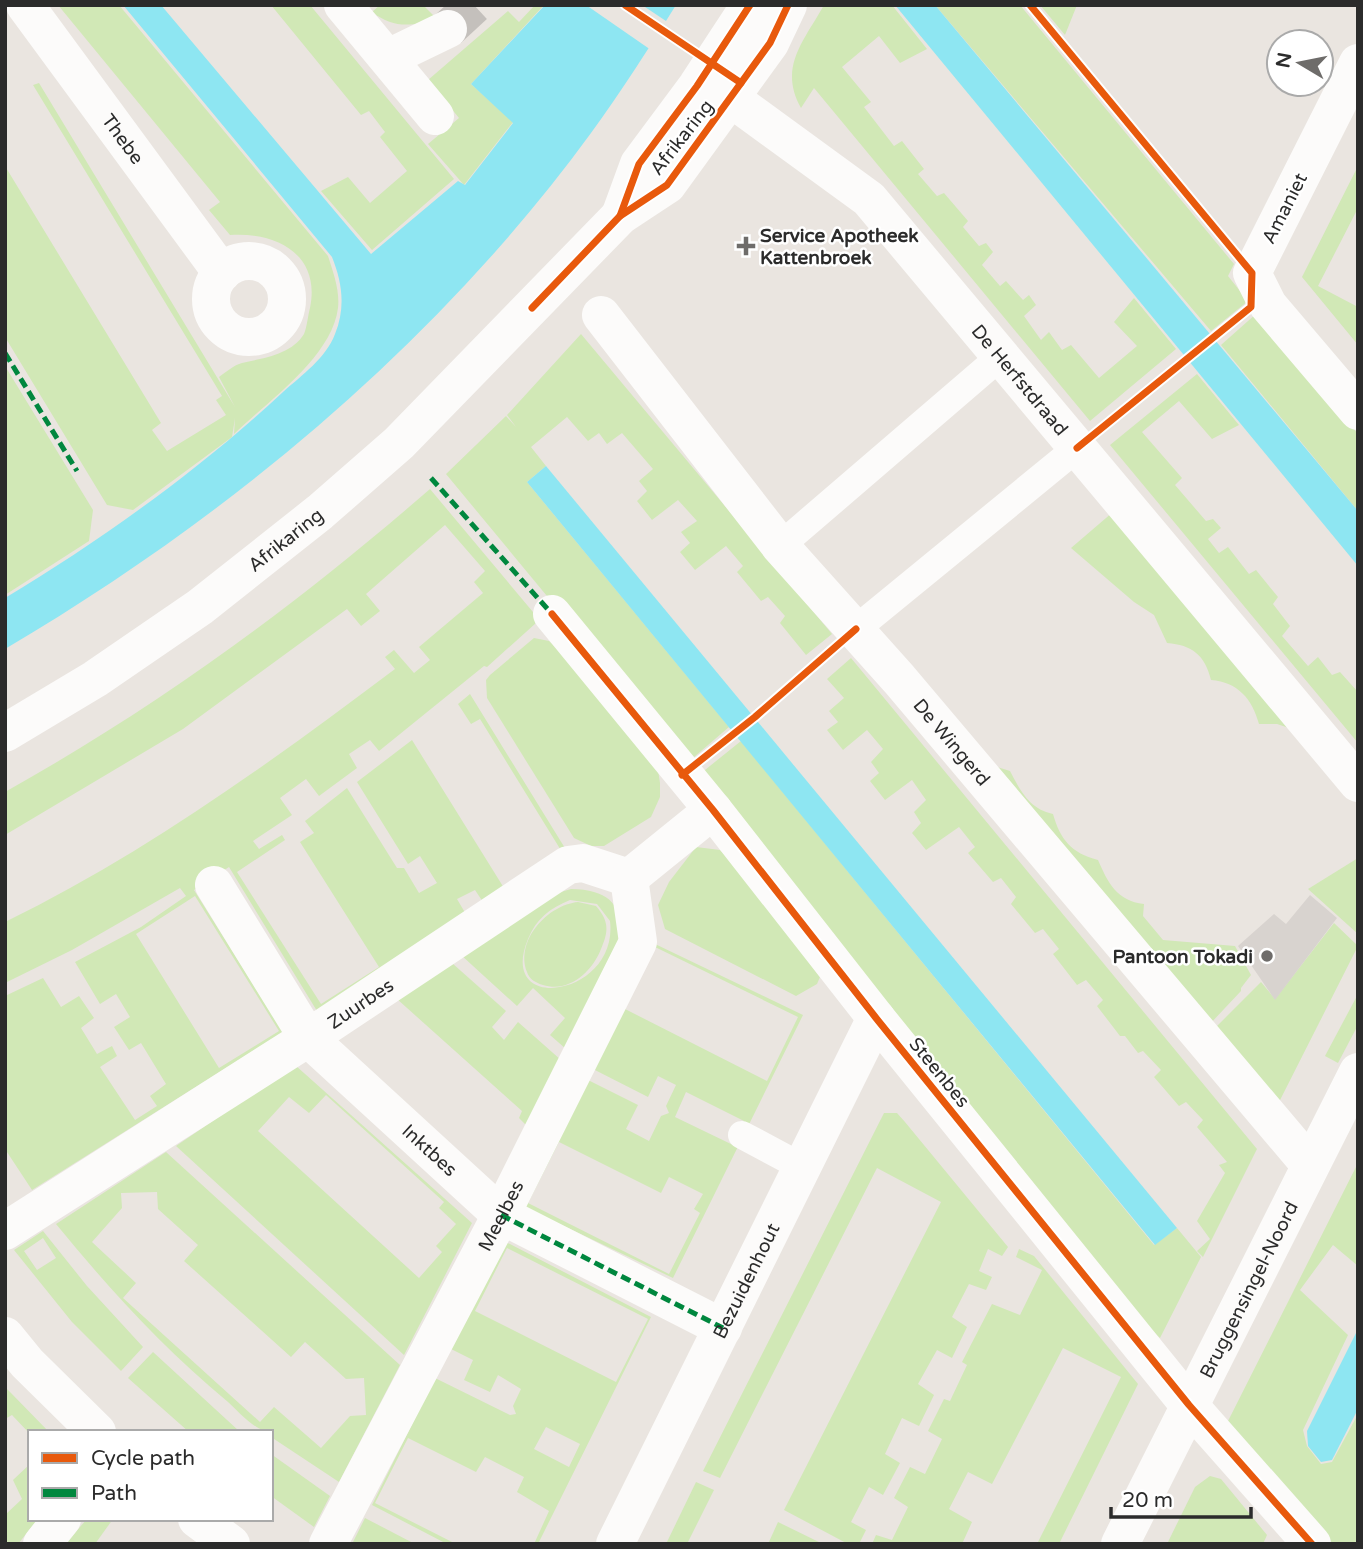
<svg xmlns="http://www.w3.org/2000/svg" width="1363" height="1549" font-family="'Varela Round',sans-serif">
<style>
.green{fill:#d1e8b6;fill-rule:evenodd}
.plaza{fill:#d8d3cf}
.water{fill:#8ee6f2}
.pier{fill:#eae5e0}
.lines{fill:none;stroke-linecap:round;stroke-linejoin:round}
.minor-tunnel{stroke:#c4c0bc;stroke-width:38;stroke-dasharray:38 19;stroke-linecap:butt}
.service{stroke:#fcfbfa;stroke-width:28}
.pedestrian{stroke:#fcfbfa;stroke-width:38}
.minor{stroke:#fcfbfa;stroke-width:38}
.tertiary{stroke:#fcfbfa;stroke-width:38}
.quiet{stroke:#00873e;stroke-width:5;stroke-dasharray:10 5;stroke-linecap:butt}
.cycleway-casing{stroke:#fff;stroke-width:11}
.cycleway{stroke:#e8590c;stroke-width:7}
.poi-dot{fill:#6e6c6a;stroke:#fff;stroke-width:2.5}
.labels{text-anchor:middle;stroke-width:5;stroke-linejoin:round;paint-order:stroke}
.street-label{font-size:19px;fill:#2b2b2b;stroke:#fff}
.poi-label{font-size:19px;font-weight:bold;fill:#2b2b2b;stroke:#fff;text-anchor:start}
</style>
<rect width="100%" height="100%" fill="#eae5e0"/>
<g class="green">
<path d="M58,5H119L328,256C333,272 340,290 338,308C332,357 268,401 234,434L235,418L232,437L133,510L107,505L5,337V166L161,423L152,430L167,451L226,415L216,400L222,396L33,85L39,83L235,407L219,377C226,372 234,365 242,363C263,358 291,355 304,334C307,327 308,315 310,308C321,254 276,232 230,235L209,210L220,202Z"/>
<polygon points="271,5 310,5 454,179 372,250 321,191 348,177 370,203 407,171 380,137 385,132 369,111 361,115"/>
<path d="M380,5H423L437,19C412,26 394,29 372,12Z"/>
<polygon points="535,5 544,5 471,84 513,122 464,185 428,144 459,118 428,80 508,11 519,22"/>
<path d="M824,5H892L927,49L900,63L879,36L842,67L871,102L864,107L894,146L902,141L924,169L918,174L937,196L944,193L968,221L963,227L979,246L986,243L993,252L982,265L1000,286L1006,281L1023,300L1029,295L1036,305L1024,316L1041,340L1049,332L1062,350L1071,345L1099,378L1137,346L1114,322L1134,298L1176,349L1090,421L814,88L801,108C778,67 804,41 824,5Z"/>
<polygon points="935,5 1020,5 1234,264 1228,276 1248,301 1211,331"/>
<polygon points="1040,5 1077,5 1065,35"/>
<polygon points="1358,166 1358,208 1318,286 1358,307 1358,345 1302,277"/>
<polygon points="1257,313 1358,434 1358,511 1221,345"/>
<polygon points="581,334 832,634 806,655 780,623 785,616 768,597 761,601 737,572 743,566 726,546 695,570 680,552 690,543 681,532 697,521 678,500 652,520 637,501 647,491 639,481 653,469 622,433 607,444 599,433 588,441 567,417 531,447 546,466 527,482 729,727 686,764 446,474 506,416 516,427 507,415"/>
<polygon points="5,366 93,510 89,541 5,595"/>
<polygon points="1197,374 1239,425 1212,439 1179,401 1142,432 1182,478 1175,485 1206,521 1213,519 1221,528 1208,539 1219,553 1228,547 1249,574 1256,570 1278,597 1273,604 1290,626 1282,636 1308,666 1318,657 1332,675 1340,672 1358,692 1358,743 1110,445"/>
<path d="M430,489L538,618L536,623L487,667L484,666L379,751L370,740L349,754L357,768L319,796L306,779L280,798L292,815L253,841L259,849L282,835L285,840L237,872L321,1004L379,967L300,842L314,833L305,821L347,788L397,868H404L419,893L437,883L420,856L408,864L357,782L412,740L504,888L562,852L480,719L471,724L458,704L470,694L568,853L485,905L475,890L457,899L467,916L317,1011L229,867L194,890L283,1032L32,1190L5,1149V996L43,978L61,1007L79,996L94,1018L81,1028L97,1054L112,1046L117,1056L100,1067L135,1120L157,1106L150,1096L166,1084L141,1043L129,1050L114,1027L130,1017L116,994L100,1004L75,962L141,927L186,896L180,888L72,950L5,983V922C145,854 271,762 395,669L385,657L394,650L414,673L430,660L419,647L483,593L474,582L485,571L445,525L366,594L380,611L361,626L347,609L183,729L5,835V792C162,704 295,606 430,489ZM195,896L279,1031L219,1068L136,934Z"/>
<path d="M1113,512L1292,729L1277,724H1259C1252,699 1238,682 1211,680C1205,655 1192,645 1167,643L1154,615L1134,602L1071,548Z"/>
<polygon points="534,638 549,641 572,662 658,770 660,783 660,797 651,817 604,846 591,846 574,838 487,698 486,680 490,675"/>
<polygon points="851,658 1257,1149 1203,1257 1197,1251 1210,1239 1197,1221 1225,1173 1219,1165 1227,1162 1197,1127 1203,1120 1186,1102 1179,1106 1154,1077 1161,1070 1143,1051 1138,1053 1125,1036 1120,1036 1097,1006 1103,1000 1086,980 1077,985 1053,954 1059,949 1043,929 1035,933 1011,904 1016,897 1001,878 993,882 968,853 975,847 959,827 926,850 912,833 921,823 914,812 926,800 912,780 885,800 870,781 879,773 871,762 883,749 867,730 843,750 827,730 838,722 829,711 844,698 827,679"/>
<polygon points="741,741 1154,1245 1177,1228 1201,1257 1160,1338 1148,1327 695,778"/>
<path d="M994,766L1010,771C1020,790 1029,809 1053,814C1060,839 1071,853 1098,860C1108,883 1117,901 1144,904L1143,916L1163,940L1235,946L1251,975L1241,988V991L1209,1025Z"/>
<polygon points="696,847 720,850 743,873 820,977 817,984 796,996 665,929 658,905 669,882"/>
<polygon points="1358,858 1358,934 1308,889"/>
<path d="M571,889C672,890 589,1005 566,1049L550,1035L565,1018L533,988L517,1006L461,955L554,894ZM570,900L597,904L610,921C619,996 496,1016 528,939C536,919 550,908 570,900Z"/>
<path d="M578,902L596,906C609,921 609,931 601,949C592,972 569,993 543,985C536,983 529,979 527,972C515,940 548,905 578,902Z"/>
<polygon points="1334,923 1358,946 1277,1106 1213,1030 1261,982 1275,999"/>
<path d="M653,943L803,1015L673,1278L522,1206L586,1079L638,1105L626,1129L649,1141L661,1116L669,1113L666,1106L676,1085L658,1076L648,1097L591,1068ZM655,947L798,1017L767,1081L625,1009ZM686,1092L744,1121L733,1145L675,1117ZM559,1142L661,1193L669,1177L703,1194L694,1209L700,1213L669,1274L528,1203Z"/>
<polygon points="452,963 506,1011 492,1027 504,1040 518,1022 561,1060 526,1125 519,1118 522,1111 397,999"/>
<polygon points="1358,994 1358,1025 1338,1063 1325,1056"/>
<path d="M295,1065L472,1223L404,1355L176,1146ZM326,1095L444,1202L439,1208L456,1224L436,1246L442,1252L419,1278L258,1131L289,1097L309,1113Z"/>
<polygon points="884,1113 897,1113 905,1122 1008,1247 1002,1256 988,1249 979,1271 992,1277 986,1290 969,1284 952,1317 967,1327 952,1358 937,1350 918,1384 934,1395 919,1426 902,1418 885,1454 900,1463 883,1495 869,1487 851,1522 866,1530 859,1544 848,1544 784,1510 941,1202 877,1168 720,1478 703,1471"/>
<path d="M166,1152L400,1365L339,1482L271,1437V1432C256,1432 239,1412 228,1402C161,1346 111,1291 56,1224ZM157,1192L158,1209L198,1245L184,1261L291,1357L305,1342L346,1379L364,1378L366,1415L350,1416L321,1448L274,1407L260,1422L123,1298L136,1283L92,1242L122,1208L121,1193Z"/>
<polygon points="1358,1163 1358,1266 1333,1245 1300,1290 1348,1335 1303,1430 1307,1446 1321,1464 1332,1462 1358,1414 1358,1544 1328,1544 1227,1423"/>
<path d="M43,1231L87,1286L143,1347L121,1371L72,1322L14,1250ZM43,1238L56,1258L37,1270L24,1251Z"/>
<path d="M502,1240L651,1317L538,1544H534L549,1511L517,1492L524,1477L485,1457L476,1472L408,1438L375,1503L456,1544H447L372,1505L435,1378L510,1415L516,1414L513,1406L521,1389L498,1375L490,1392L464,1380L473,1360L451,1349ZM507,1248L648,1319L616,1382L475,1311ZM546,1427L580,1444L569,1467L534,1449Z"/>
<polygon points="1019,1249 1034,1256 1138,1384 1059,1544 1037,1544 1121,1377 1063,1348 992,1484 968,1472 949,1509 972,1522 962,1544 872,1544 876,1535 892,1540 908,1507 894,1498 910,1467 925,1474 942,1439 928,1431 944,1399 950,1401 967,1365 962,1362 992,1304 1020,1315 1042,1270 1016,1257"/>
<polygon points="153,1352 239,1431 241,1432 189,1432 128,1378"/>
<polygon points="5,1387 11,1393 49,1432 30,1434 12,1415 5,1419"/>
<polygon points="271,1454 330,1496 314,1527 271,1496"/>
<polygon points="30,1464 30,1519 38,1519 18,1544 5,1544 5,1515 22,1499 13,1480"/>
<polygon points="1210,1476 1221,1479 1267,1535 1263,1544 1167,1544 1195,1487"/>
<polygon points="696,1482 714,1490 687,1544 666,1544"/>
<polygon points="365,1518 415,1544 352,1544"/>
<polygon points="87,1519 113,1519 95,1544 65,1544"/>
<polygon points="778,1522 823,1544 768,1544"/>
</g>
<polygon class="plaza" points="1310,895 1337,918 1275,1000 1238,946 1274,914 1286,924"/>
<g class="water">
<path d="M123,5H161L371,254L458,181L465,185L513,123L471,84L545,5H676C649,48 621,92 591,133C437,344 229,517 5,649V598C103,539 199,470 283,392C302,375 326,358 335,334C346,307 342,282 332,257Z"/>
<polygon points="895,5 935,5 1358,511 1358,566"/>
<polygon points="546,466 1177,1228 1155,1245 527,482"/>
<polygon points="1358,1329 1358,1409 1332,1460 1321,1462 1308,1446 1307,1431"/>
</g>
<polygon class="pier" points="586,5 642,5 669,23 651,50"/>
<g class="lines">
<polyline class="minor-tunnel" points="448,29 474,5"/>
<g class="service">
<polyline points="780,546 1001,356"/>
<polyline points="856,629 1077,448"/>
<polyline points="742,1135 802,1167"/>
</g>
<polyline class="pedestrian" points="501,1215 723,1328"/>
<g class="minor">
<path id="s1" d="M25,5L222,273"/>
<polyline points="343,5 435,116"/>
<polyline points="388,58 448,29"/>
<polyline points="1358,63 1252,273 1268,305 1358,411"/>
<path id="s2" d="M703,78L869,199L1358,783"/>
<circle cx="249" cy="299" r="38"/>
<path id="s3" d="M601,315L780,546L899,679L1310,1165"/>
<polyline points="552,614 713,810 876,1018 1189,1405 1312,1544"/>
<path id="s4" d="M214,885L308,1038L501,1215"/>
<path id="s5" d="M5,1231L308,1038L568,865L583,863L629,878L713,810"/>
<polyline points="5,1336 27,1363 97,1432"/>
<polyline points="197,1519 231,1544"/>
<polyline points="42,1544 62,1519"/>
<path id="s6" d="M328,1544L501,1215L638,942L629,878"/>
<path id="s7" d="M615,1544L876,1018"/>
<path id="s8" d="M1120,1544L1358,1072"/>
</g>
<g class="tertiary">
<polyline points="620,216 639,164 697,86 750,5"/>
<path id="s9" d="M5,733L95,679L200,607L320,512L399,443L620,216L667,185L770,43L788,5"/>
</g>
<g class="quiet">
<polyline points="5,353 77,471"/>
<polyline points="431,478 552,614"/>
<polyline points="501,1215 723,1328"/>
</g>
<g class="cycleway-casing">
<g id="cycleway">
<polyline points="625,5 741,83"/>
<polyline points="1030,5 1252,273 1251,307 1077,448"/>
<polyline points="620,216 639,164 697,86 750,5"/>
<polyline points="532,308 620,216 667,185 770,43 788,5"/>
<polyline points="552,614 713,810 876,1018 1189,1405 1312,1544"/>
<polyline points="682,775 755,717 856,629"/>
</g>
</g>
<use href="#cycleway" class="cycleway"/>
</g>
<g class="poi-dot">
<path d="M742.5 235.5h7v7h7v7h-7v7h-7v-7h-7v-7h7z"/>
<circle cx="1267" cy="956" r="7"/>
</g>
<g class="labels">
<g class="street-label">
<text transform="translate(681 137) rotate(-52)" y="7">Afrikaring</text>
<text dy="7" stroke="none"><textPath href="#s1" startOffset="166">Thebe</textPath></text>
<text transform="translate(1284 208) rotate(-63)" y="7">Amaniet</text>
<text dy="7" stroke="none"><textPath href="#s2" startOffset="441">De Herfstdraad</textPath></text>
<text dy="7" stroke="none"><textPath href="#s9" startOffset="341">Afrikaring</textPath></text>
<text dy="7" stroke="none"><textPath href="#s3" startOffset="553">De Wingerd</textPath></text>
<text dy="7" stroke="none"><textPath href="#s5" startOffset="422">Zuurbes</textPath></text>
<text transform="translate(940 1072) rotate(51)" y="7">Steenbes</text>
<text dy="7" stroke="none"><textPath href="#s4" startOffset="345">Inktbes</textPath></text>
<text dy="7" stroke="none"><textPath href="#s6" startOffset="371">Meelbes</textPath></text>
<text dy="7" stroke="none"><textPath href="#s7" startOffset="294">Bezuidenhout</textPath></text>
<text dy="7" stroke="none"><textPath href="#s8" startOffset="285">Bruggensingel-Noord</textPath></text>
</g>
<g class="poi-label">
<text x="760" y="242">Service Apotheek<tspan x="760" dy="22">Kattenbroek</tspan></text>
<text x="1253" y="963" text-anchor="end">Pantoon Tokadi</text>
</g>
</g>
<rect width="1363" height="1549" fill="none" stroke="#2b2b2b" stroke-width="14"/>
<rect x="28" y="1430" width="245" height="91" fill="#ffffff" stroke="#aaaaaa" stroke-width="2"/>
<rect x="42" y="1453" width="35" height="10" fill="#e8590c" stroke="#aaaaaa" stroke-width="2"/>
<text x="91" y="1465" font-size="21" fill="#2b2b2b">Cycle path</text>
<rect x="42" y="1488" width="35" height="10" fill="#00873e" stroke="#aaaaaa" stroke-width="2"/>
<text x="91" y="1500" font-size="21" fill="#2b2b2b">Path</text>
<g transform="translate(1300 63) rotate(280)"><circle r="33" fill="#ffffff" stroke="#aaaaaa" stroke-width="2"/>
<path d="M0-5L12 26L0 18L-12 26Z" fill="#6e6c6a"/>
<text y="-10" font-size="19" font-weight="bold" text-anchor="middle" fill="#2b2b2b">N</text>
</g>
<path d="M1111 1507v10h140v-10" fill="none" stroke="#2b2b2b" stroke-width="3.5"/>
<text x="1122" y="1507" font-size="21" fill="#2b2b2b" stroke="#ffffff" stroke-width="5" paint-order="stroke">20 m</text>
</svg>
